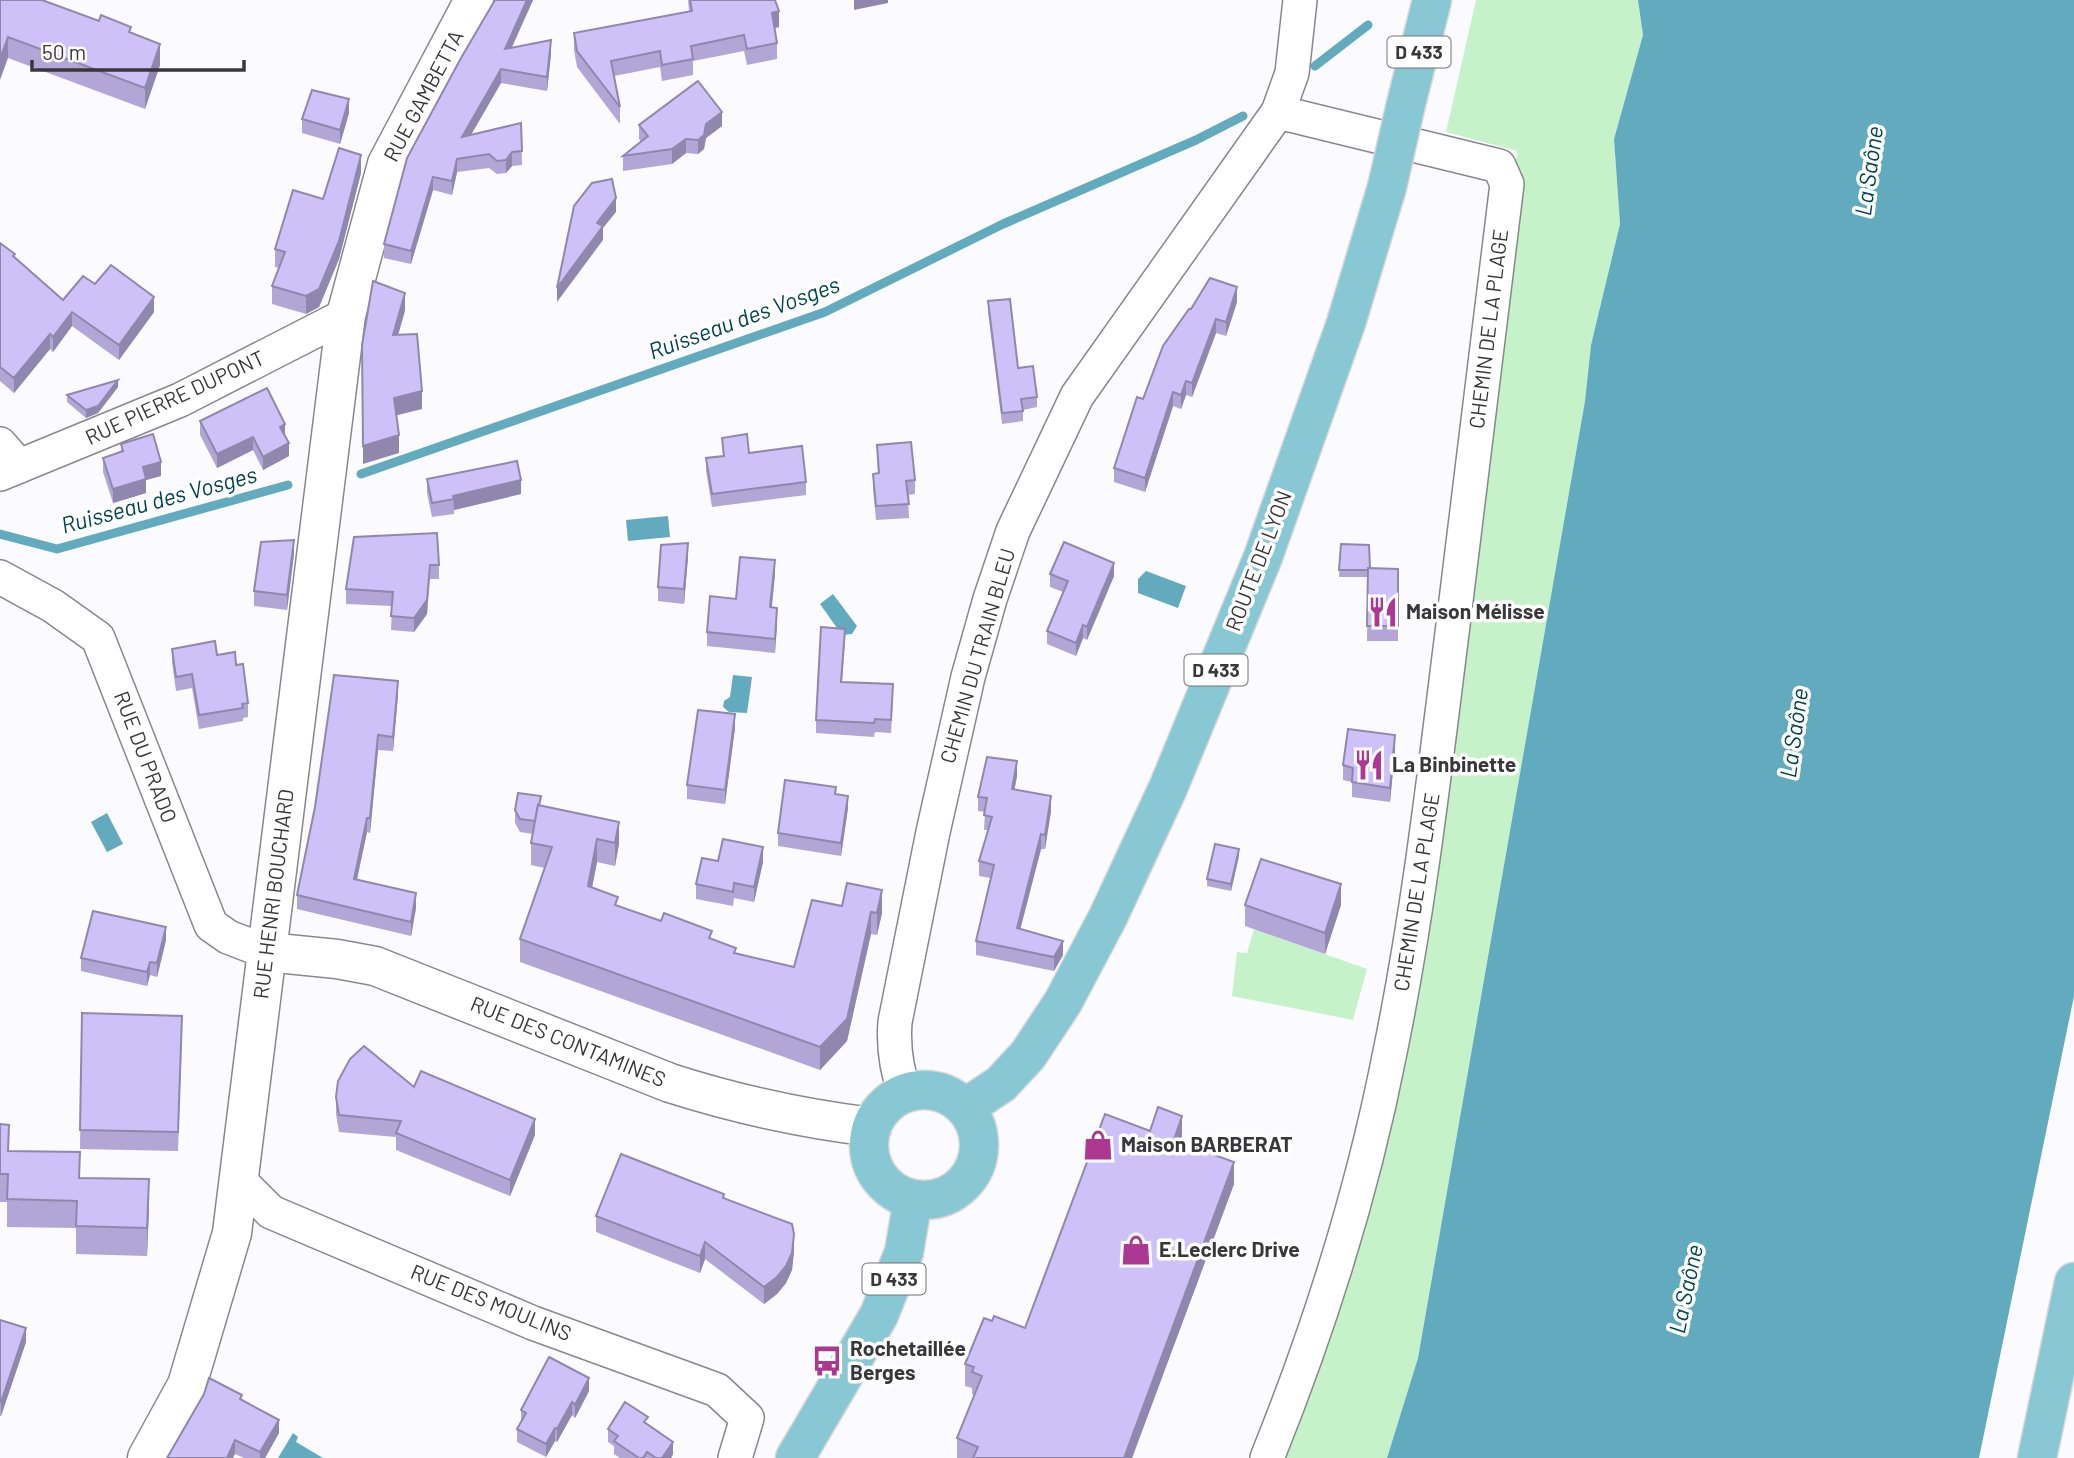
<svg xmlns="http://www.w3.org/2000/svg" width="2074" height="1458" font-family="Barlow,sans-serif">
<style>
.green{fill:#c6f2c9}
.water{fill:#62aabe}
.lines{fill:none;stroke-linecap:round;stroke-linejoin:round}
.stream{stroke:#62aabe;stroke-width:9}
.minor-casing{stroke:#88878c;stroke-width:36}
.tertiary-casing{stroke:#88878c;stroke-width:41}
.primary-casing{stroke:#d7d7d8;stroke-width:41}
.minor{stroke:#fff;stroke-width:33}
.tertiary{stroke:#fff;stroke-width:38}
.primary{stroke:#88c8d4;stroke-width:38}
.primary-bridge-casing{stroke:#d7d7d8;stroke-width:41;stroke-linecap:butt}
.primary-bridge{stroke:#88c8d4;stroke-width:38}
.wall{fill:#b1a6d5}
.shaded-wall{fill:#9087ae}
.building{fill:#cec1f8;stroke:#9087ae;stroke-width:2}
.labels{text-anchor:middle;stroke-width:7;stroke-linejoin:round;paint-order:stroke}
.shield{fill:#fff;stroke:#747375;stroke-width:2}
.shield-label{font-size:19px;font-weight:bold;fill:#38373a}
.street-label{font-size:21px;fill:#38373a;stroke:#fff}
.poi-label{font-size:21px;font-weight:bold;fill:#38373a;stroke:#fff;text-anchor:start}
.water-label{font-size:23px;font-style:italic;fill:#004453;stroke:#fff}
</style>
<rect width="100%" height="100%" fill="#fbfaff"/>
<g class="green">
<polygon points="1476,0 1638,0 1643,35 1614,139 1620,224 1591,345 1585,401 1418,1358 1387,1458 1271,1458 1342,1271 1498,316 1517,151 1446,132"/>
<polygon points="1254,929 1367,969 1353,1020 1232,996 1237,952 1247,953"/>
</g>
<g class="water">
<polygon points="1638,0 2074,0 2074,996 1979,1458 1387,1458 1418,1358 1585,401 1591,345 1620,224 1614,139 1643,35"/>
<polygon points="668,516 670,537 628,541 626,520"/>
<polygon points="1146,571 1186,586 1178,608 1138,593 1138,579"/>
<polygon points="833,594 857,626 852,634 842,635 820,604"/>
<polygon points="733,675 752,677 747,713 729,712 723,707 724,701 730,697"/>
<polygon points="107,813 123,844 107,852 91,822"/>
<polygon points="293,1433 298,1437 296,1442 323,1458 278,1458"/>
</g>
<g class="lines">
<g class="stream">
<polyline points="1315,66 1368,25"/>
<polyline points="361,474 825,312 1003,224 1196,140 1243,116"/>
<polyline points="0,534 57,549 288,485"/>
</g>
<g class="minor-casing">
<g id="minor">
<polyline points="0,444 19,466"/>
<polyline points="0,474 180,400 346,315"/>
<polyline points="0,577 53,606 98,638 211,925 228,937 267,952"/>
<path d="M905,1093C896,1069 893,1048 895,1022L933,832L968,677L990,599L1013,531L1077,396L1278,112L1292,73L1300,0"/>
<polyline points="239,1180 271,1212 533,1323 717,1390 747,1418 735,1458"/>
<path d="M1267,1458C1320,1327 1363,1190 1390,1052C1419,911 1435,768 1453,625C1471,478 1489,331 1507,184L1499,166L1278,112"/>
</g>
</g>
<g class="tertiary-casing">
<g id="tertiary">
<path d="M267,952L337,959L375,966L670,1083C736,1104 803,1119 872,1127"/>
<polyline points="147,1458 187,1385 232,1233 346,315 387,164 474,0"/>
</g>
</g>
<g class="primary-casing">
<g id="primary">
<polyline points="1406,104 1432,0"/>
<circle cx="924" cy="1145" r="55"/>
<polyline points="965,1108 1001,1084 1028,1055 1063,1002 1108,917 1168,788 1263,557 1346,323 1387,187"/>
<polyline points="795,1458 879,1315 904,1252 913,1199"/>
<polyline points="2037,1458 2074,1282"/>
</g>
</g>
<use href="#minor" class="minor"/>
<use href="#tertiary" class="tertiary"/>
<use href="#primary" class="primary"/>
<g class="primary-bridge-casing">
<polyline id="primary-bridge" points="1387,187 1406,104"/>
</g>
<use href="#primary-bridge" class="primary-bridge"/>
</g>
<g class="wall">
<polygon points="0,0 131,33 160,65 145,109 8,58"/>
<polygon points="495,0 533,0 511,48 551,54 547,91 501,83 471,135 521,123 522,165 512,166 506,173 497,174 489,168 457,172 452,195 433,190 411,264 384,258 384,244"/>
<polygon points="688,0 775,0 779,27 775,28 777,43 777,59 747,65 744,51 693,61 693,75 662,81 660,67 614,76 620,107 620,124 577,67 574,50 574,33 689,11"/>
<polygon points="349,113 340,144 302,133 302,119"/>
<polygon points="639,125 722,126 706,138 704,149 698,154 686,153 672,164 623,171 623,156 641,142 639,139"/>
<polygon points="361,173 339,259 319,307 306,314 272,304 272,286 279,268 275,267 275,249 323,199"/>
<polygon points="0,243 63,300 95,284 154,312 119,360 72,326 53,352 50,349 14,393 0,381"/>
<polygon points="988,301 1018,368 1037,397 1037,407 1023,410 1023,421 1002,424 988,312"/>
<polygon points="1237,302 1226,336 1216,333 1192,397 1186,395 1181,409 1173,406 1145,492 1114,482 1114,468 1143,399 1191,309"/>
<polygon points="118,387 98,413 86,418 67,402 67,395"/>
<polygon points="200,421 285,436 289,456 263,470 253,450 217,468 200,435"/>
<polygon points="722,438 749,453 806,482 806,495 712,507 706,471 706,458 723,456"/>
<polygon points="121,444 161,476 146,480 146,493 113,503 103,472 103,458 121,452"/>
<polygon points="877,445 915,480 915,494 908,495 909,518 876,520 873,488 873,474 878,473"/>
<polygon points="427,479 521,494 454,510 454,514 432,517 427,493"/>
<polygon points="354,537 439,565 439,579 430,579 427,614 414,632 391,630 392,606 346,604 346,589"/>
<polygon points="1341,544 1370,568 1398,569 1398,641 1367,641 1368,577 1339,577"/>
<polygon points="294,554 287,610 254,606 254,591"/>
<polygon points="688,557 684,604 658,601 658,587"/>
<polygon points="775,574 772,607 777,622 775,653 707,646 707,632 736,599"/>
<polygon points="1050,574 1114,576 1087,640 1083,638 1076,656 1047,644 1047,631 1063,592 1050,587"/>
<polygon points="845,642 842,682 893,697 891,733 875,732 874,737 816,733 816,720"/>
<polygon points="172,649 217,655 236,665 248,703 248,717 243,718 243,721 199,729 192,688 176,691 172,662"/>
<polygon points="398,695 393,751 378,750 370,833 367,832 357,879 416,908 411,936 297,909 297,895"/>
<polygon points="735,728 725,804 687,799 687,785"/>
<polygon points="1395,750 1390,802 1352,797 1352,782 1343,780 1343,765"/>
<polygon points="1017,776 1014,790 1051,811 1045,849 1041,849 1020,929 1063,955 1054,971 976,955 976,941 991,878 979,876 979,861 988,830 984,830 985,812 978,811 978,797"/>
<polygon points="541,806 619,844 615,866 597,862 592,887 618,906 712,939 736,953 794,967 842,906 882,913 877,935 871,934 847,1041 820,1070 520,962 520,939 545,868 531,865 531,843 533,834 520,832 515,823 515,810"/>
<polygon points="848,808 841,856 778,846 778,833"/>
<polygon points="1239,856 1231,891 1207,886 1207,879"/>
<polygon points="718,861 763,862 754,902 734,898 733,906 696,899 696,884"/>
<polygon points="1245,905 1341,905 1325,954 1245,926"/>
<polygon points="166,940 157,977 150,975 147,986 81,971 81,958"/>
<polygon points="82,1013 182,1034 178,1151 80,1149"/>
<polygon points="414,1087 535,1135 510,1196 396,1150 396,1137 339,1132 336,1114 336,1097"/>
<polygon points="0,1124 9,1151 80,1178 149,1207 147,1256 76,1254 76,1228 7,1227 7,1202 0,1202"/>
<polygon points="1150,1131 1182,1138 1180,1142 1234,1184 1132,1458 957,1458 957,1438 974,1395 972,1394 972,1388 965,1386 965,1364 992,1321 1025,1328"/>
<polygon points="724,1198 794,1251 792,1270 786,1283 777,1294 764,1304 705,1259 700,1273 596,1232 596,1216"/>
<polygon points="0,1320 26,1342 1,1416 0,1416"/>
<polygon points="589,1391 575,1418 572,1415 557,1442 555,1441 546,1457 517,1442 517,1429 521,1422 521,1410"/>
<polygon points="242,1401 279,1433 265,1458 244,1458 235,1454 167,1458"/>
<polygon points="648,1425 673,1454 671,1458 620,1458 614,1454 614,1446 608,1442 608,1429"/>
</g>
<g class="shaded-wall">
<polygon points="527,0 533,0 505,63 505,49"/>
<polygon points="854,0 888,0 888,3 854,10"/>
<polygon points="779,11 779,27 772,29 772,13"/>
<polygon points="8,37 8,58 0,80 0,59"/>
<polygon points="551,40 551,54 547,91 547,77"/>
<polygon points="160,44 160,65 145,109 145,88"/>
<polygon points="501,69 501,83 462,150 462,137"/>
<polygon points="349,99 349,113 340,144 340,130"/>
<polygon points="722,112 722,126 706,138 704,149 698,154 698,140 706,124"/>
<polygon points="686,139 686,153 672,164 672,149"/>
<polygon points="512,152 512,166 506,173 506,160"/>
<polygon points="361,155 361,173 339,259 319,307 306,314 306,296"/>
<polygon points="457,159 457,172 452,195 452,181"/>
<polygon points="433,177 433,190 411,264 411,251"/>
<polygon points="616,198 616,212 603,228 603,240 557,302 557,288 597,223"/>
<polygon points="1237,287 1237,302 1226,336 1226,322"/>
<polygon points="405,293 405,311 393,353 393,335"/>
<polygon points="154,297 154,312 119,360 119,345"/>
<polygon points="72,312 72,326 53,352 53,337"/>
<polygon points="1216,319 1216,333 1192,397 1192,383"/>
<polygon points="50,334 50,349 14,393 14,378"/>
<polygon points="118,380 118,387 98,413 86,418 86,410"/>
<polygon points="1186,381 1186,395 1181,409 1181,395"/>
<polygon points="422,391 422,409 394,416 394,398"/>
<polygon points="1173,392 1173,406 1145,492 1145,478"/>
<polygon points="285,424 285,437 280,427"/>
<polygon points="399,435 399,453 363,464 363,446"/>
<polygon points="253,437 253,450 217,468 217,454"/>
<polygon points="289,443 289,456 263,470 263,457"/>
<polygon points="161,462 161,476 146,480 146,493 113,503 113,489 143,467"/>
<polygon points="521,480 521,494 454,510 453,496"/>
<polygon points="294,540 294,554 287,610 287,595"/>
<polygon points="688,543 688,557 684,604 684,589"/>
<polygon points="775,560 775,574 770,621 770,607"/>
<polygon points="1114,563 1114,576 1087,640 1087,627"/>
<polygon points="430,565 427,614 414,632 414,618"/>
<polygon points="777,608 777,622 775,653 775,639"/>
<polygon points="1083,625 1083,638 1076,656 1076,643"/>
<polygon points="398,681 398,695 393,751 393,737"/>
<polygon points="735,714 735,728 725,804 725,790"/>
<polygon points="378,735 378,750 370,833 370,818"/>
<polygon points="1395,735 1395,750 1390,802 1390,788"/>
<polygon points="1017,761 1017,776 1012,804 1012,789"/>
<polygon points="848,796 848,808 841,856 841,843"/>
<polygon points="1051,796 1051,811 1045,849 1045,835"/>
<polygon points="367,818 367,832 354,893 354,879"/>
<polygon points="619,822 619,844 615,866 615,843"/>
<polygon points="1041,834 1041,849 1017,942 1017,928"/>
<polygon points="597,839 597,862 588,908 588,886"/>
<polygon points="763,847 763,862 754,902 754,887"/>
<polygon points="1239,849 1239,856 1231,891 1231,884"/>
<polygon points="1341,884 1341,905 1325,954 1325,933"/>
<polygon points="882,890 882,913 877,935 877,913"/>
<polygon points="416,893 416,908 411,936 411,922"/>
<polygon points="871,912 871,934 847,1041 820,1070 820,1047"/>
<polygon points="166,927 166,940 157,977 157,963"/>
<polygon points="1063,941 1063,955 1054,971 1054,957"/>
<polygon points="150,962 150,975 147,986 147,972"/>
<polygon points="1182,1116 1182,1138 1174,1162 1174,1140"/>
<polygon points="535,1119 535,1135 510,1196 510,1180"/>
<polygon points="1234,1162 1234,1184 1132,1458 1124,1458"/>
<polygon points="149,1179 149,1207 147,1256 147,1228"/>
<polygon points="794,1234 794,1251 792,1270 786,1283 777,1294 764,1304 764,1287"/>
<polygon points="705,1242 705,1259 700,1273 700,1256"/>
<polygon points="26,1328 26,1342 1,1416 1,1402"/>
<polygon points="589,1378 589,1391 575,1418 575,1405"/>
<polygon points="572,1402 572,1415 557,1442 557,1429"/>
<polygon points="279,1420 279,1433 265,1458 260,1458 260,1452"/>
<polygon points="555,1428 555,1441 546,1457 546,1444"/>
<polygon points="235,1440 235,1454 233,1458 227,1458"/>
<polygon points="673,1442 673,1454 671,1458 662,1458"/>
</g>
<g class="building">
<polygon points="0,0 42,0 99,21 101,15 131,27 129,32 160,44 145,88 8,37 0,59"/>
<polygon points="495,0 527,0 505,49 551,40 547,77 501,69 462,137 521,123 522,151 512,152 506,160 497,161 489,154 457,159 452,181 433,177 411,251 384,244 407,158 461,58"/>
<polygon points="690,0 775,0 779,11 772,13 777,43 747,49 744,35 691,46 693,59 662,65 660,51 611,61 620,107 577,51 574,33 692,11"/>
<polygon points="698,81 722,112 706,124 704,135 698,140 686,139 672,149 623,156 648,136 639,125"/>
<polygon points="312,90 349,99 340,130 302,119"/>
<polygon points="339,148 361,155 339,241 319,289 306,296 272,286 285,252 275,249 293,190 323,199"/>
<polygon points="612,179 616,198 597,223 603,226 557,288 574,206 592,183"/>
<polygon points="0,243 15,254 13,256 63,300 83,276 95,284 111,265 154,297 119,345 72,312 53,337 50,334 14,378 0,367"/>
<polygon points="1210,278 1237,287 1226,322 1216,319 1192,383 1186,381 1181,395 1173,392 1145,478 1114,468 1137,397 1143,399 1163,346 1189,309 1191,309"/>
<polygon points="373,281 405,293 393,335 417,334 422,391 394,398 399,435 363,446 362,345"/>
<polygon points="1010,299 1018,368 1033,366 1037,397 1021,399 1023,411 1002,413 988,301"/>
<polygon points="118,380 98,406 86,410 67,395"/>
<polygon points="267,388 285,424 280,427 289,443 263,457 253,437 217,454 200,421"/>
<polygon points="153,434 161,462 143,467 146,479 113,489 103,458 123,451 121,444"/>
<polygon points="747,434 749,453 802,446 806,482 712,494 706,458 724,456 722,438"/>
<polygon points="911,442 915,480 906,481 909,504 876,506 873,474 879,473 877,445"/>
<polygon points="517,461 521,480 453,496 454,499 432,503 427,479"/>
<polygon points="437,533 439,565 430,565 427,600 414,618 391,616 393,592 346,589 354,537"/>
<polygon points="294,540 287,595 254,591 261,542"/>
<polygon points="1064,542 1114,563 1087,627 1083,625 1076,643 1047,631 1068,581 1050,574"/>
<polygon points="688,543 684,589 658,587 661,545"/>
<polygon points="1341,544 1369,545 1370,568 1368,568 1368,570 1339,570"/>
<polygon points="740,557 775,560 770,607 777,608 775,639 707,632 710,596 736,599"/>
<polygon points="1368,568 1398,569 1398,626 1367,626"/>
<polygon points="821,627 845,629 841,682 893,684 891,720 875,719 874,723 816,720"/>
<polygon points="215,641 217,655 235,652 236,665 243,664 248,703 242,704 243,708 199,715 192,674 176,677 172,649"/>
<polygon points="334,675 398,681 393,737 378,735 370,818 367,818 354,879 416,893 411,922 297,895 315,807"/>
<polygon points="698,710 735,714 725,790 687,785"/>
<polygon points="1348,729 1395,735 1390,788 1352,782 1353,768 1343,765"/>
<polygon points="987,757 1017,761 1012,789 1051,796 1045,835 1041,834 1017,928 1063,941 1054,957 976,941 994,865 979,861 992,817 984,815 987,798 978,797"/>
<polygon points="785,780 836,787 835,794 848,796 841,843 778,833"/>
<polygon points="518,793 541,796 539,806 538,805 535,821 520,819 515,810"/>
<polygon points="538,805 619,822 615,843 597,839 588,886 618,897 615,905 661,921 664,913 712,931 709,938 736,948 734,953 794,967 812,900 842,906 847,883 882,890 877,913 871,912 847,1019 820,1047 520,939 552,847 531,843"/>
<polygon points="723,839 763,847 754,887 734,883 733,892 696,884 702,858 718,861"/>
<polygon points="1215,844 1239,849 1231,884 1207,879"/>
<polygon points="1261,859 1341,884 1325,933 1245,905"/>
<polygon points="93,911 166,927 157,963 150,962 147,972 81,958"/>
<polygon points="82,1013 182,1016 178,1132 80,1130"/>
<polygon points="364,1046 414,1087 421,1071 535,1119 510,1180 396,1133 401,1121 339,1115 336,1097 338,1081 350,1059"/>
<polygon points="1158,1107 1182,1116 1174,1140 1234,1162 1124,1458 973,1458 978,1447 957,1438 982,1376 972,1372 974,1367 965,1364 984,1318 992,1321 994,1316 1025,1328 1105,1114 1150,1131"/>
<polygon points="0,1124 9,1125 8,1151 80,1152 79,1178 149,1179 147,1228 76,1226 77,1201 7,1199 8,1174 0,1174"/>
<polygon points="621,1154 724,1194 723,1198 792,1224 794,1234 792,1253 786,1266 777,1277 764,1287 705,1242 700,1256 596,1216"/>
<polygon points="0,1320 26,1328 1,1402 0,1402"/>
<polygon points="549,1357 589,1378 575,1405 572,1402 557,1429 555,1428 546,1444 517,1429 526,1413 521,1410"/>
<polygon points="209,1378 242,1395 240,1399 279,1420 260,1452 235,1440 227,1458 167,1458 204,1394"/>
<polygon points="625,1402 648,1417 644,1422 673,1442 662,1458 656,1458 647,1452 643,1458 639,1458 614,1441 618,1436 608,1429"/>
</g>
<defs>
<g id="restaurant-bare" transform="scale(2.415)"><path d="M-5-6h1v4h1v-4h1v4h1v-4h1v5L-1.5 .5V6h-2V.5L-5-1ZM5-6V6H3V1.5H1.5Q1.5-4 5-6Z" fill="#ad3891" stroke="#fff" stroke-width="2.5" paint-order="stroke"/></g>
<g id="shop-bare" transform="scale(2.415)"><path d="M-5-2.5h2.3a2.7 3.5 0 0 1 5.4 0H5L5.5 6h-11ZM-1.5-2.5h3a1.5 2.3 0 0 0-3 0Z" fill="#ad3891" stroke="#fff" stroke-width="2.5" paint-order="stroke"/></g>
<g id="bus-bare" transform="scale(2.415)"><path d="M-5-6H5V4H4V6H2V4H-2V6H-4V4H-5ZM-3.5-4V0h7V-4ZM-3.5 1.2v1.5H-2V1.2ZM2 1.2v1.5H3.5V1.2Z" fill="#ad3891" stroke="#fff" stroke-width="2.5" paint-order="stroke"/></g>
</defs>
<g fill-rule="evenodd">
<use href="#restaurant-bare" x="1383" y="612"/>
<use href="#restaurant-bare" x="1369" y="765"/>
<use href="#shop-bare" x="1098" y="1145"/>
<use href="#shop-bare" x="1136" y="1250"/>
<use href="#bus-bare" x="827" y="1361"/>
</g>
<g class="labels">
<g class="shield">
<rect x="1387.5" y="36.5" width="63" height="31" rx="5"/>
<rect x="1184.5" y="654.5" width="63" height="31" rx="5"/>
<rect x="862.5" y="1263.5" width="63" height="31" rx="5"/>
</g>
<g class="shield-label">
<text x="1419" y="59">D 433</text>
<text x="1216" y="677">D 433</text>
<text x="894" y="1286">D 433</text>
</g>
<g class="street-label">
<text transform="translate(424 96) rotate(-62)" y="7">RUE GAMBETTA</text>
<text transform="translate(1489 329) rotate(-83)" y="7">CHEMIN DE LA PLAGE</text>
<text transform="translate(175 398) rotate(-25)" y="7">RUE PIERRE DUPONT</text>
<text transform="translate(1259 561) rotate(-69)" y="7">ROUTE DE LYON</text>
<text transform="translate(978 656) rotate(-74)" y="7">CHEMIN DU TRAIN BLEU</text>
<text transform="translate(145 757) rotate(69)" y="7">RUE DU PRADO</text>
<text transform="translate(1417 892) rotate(-81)" y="7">CHEMIN DE LA PLAGE</text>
<text transform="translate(274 894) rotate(-83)" y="7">RUE HENRI BOUCHARD</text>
<text transform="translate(568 1042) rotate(22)" y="7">RUE DES CONTAMINES</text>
<text transform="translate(491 1303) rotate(22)" y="7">RUE DES MOULINS</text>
</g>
<g class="poi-label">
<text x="1406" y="619">Maison Mélisse</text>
<text x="1392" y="772">La Binbinette</text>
<text x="1121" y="1152">Maison BARBERAT</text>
<text x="1159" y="1257">E.Leclerc Drive</text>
<text x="850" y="1356">Rochetaillée<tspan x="850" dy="24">Berges</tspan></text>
</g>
<g class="water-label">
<text transform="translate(1869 171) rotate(-82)" y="8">La Saône</text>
<text transform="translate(744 318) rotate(-20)" y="8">Ruisseau des Vosges</text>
<text transform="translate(159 500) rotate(-15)" y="8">Ruisseau des Vosges</text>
<text transform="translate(1794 733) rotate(-82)" y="8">La Saône</text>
<text transform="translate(1686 1289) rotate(-78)" y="8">La Saône</text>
</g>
</g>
<path d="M32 60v10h212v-10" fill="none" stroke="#38373a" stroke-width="3.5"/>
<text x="42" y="60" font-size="21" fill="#38373a" stroke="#ffffff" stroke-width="5" paint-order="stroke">50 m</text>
</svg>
